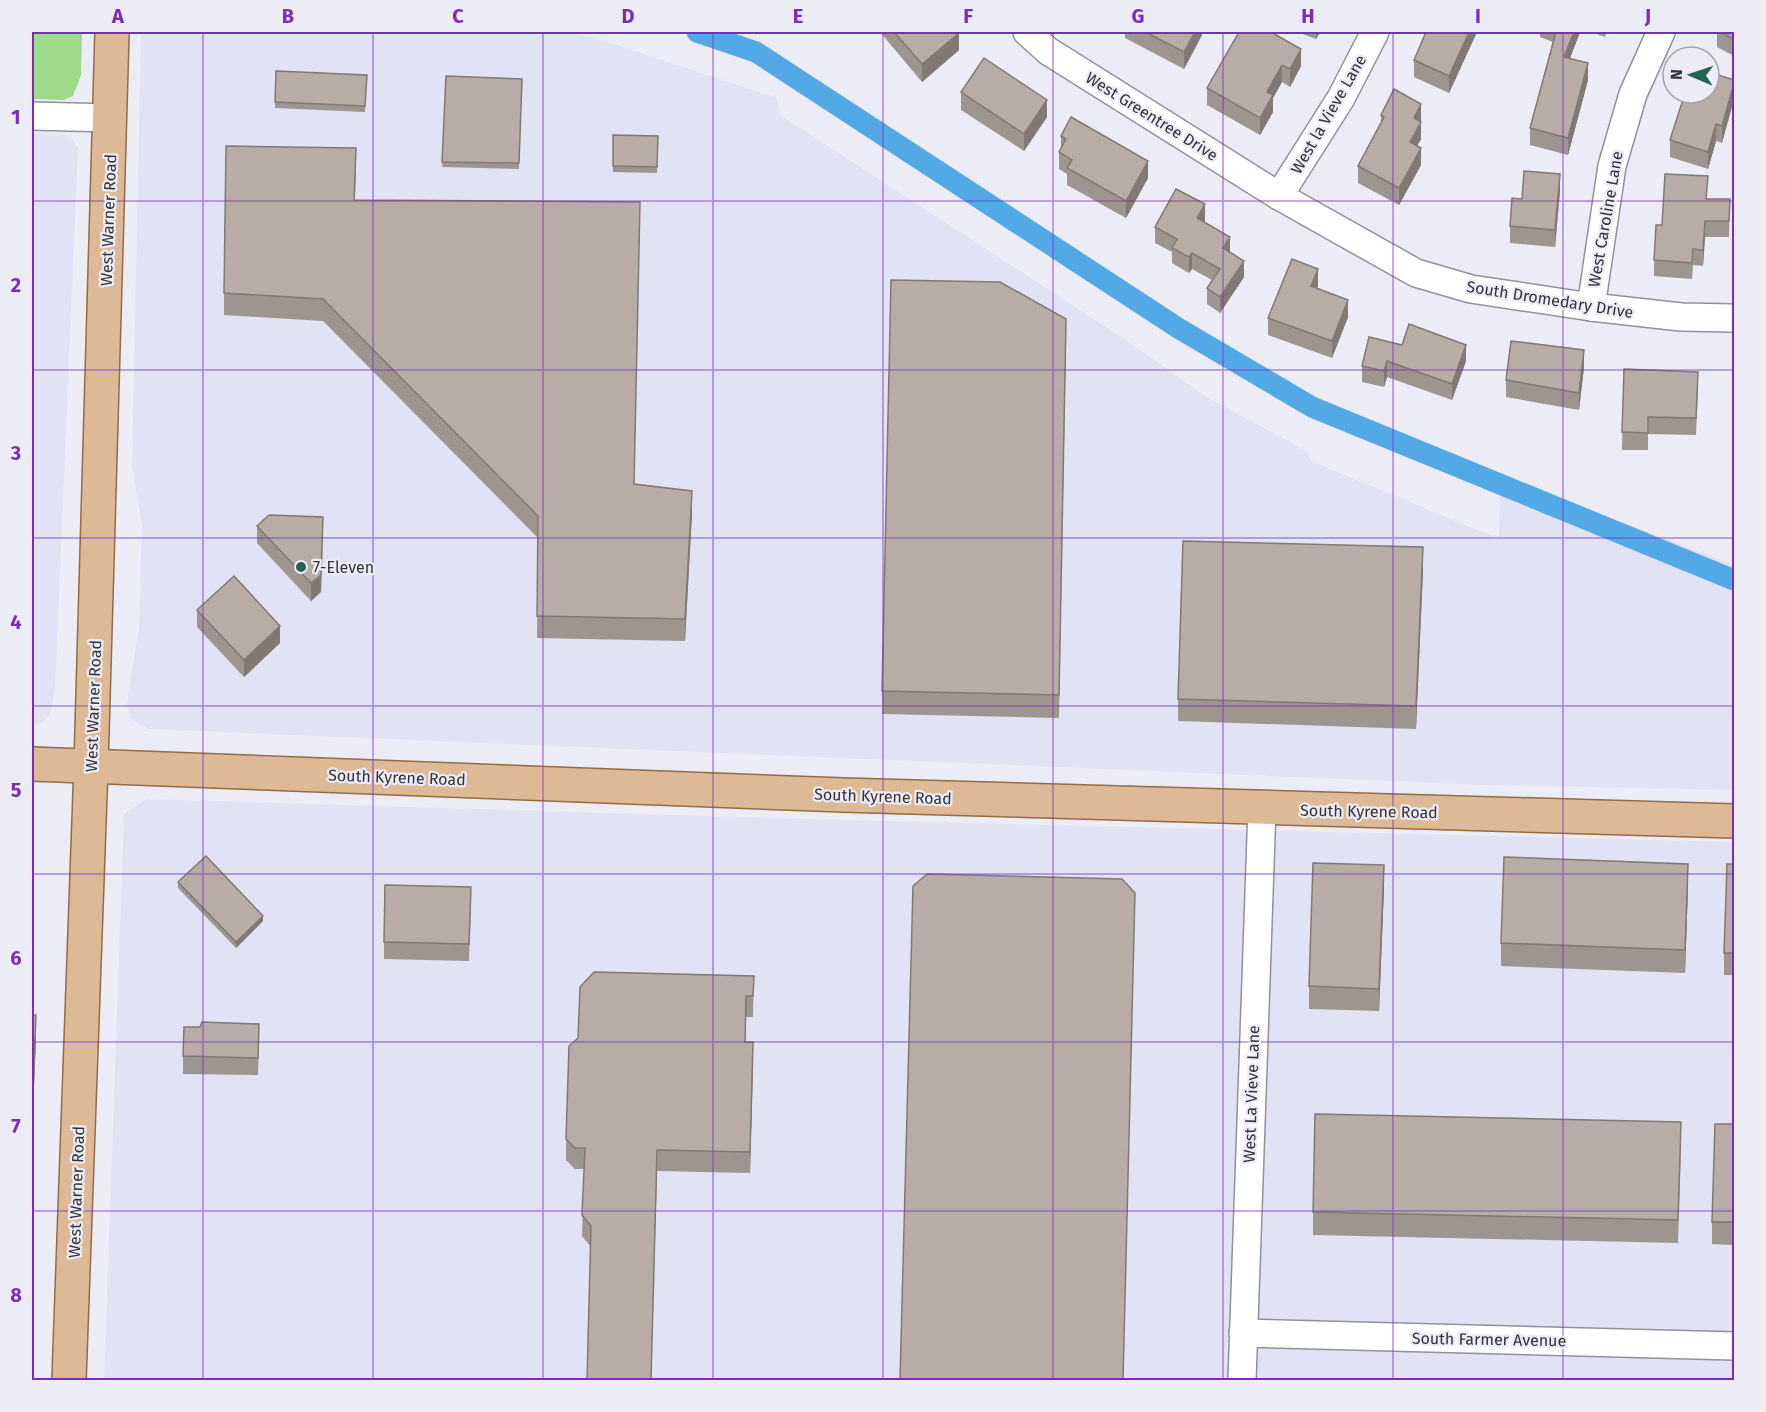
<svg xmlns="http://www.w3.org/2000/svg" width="1766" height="1412" font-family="'Fira Sans',sans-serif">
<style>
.built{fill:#e2e2f5}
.green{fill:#9fd98a}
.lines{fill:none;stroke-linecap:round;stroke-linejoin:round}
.canal{stroke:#52a9e6;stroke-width:21}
.minor-casing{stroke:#91919b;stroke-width:30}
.major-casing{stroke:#936c47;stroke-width:36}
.minor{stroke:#fff;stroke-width:27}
.major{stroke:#ddb995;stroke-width:33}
.wall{fill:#9d958f}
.shaded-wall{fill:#807974}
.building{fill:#b7ada6;stroke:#807974;stroke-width:1.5}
.grid{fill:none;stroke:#7b2cbf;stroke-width:1.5;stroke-opacity:0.55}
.poi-dot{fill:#246350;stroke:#ececf7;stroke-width:2}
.labels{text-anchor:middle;stroke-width:4.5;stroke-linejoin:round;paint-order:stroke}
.street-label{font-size:16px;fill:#333337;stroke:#ececf7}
.poi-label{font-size:16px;fill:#333337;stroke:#ececf7;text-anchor:start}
.neatline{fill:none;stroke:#7b2cbf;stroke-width:2}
.grid-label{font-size:20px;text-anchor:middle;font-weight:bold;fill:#7b2cbf}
</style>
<rect width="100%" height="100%" fill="#ececf7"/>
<g class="built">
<polygon points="141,32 567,32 596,38 777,98 780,115 1120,336 1205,396 1308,452 1311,461 1499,539 1500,475 1734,565 1734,790 1487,785 149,729 138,724 130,718 127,702 139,629 142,525 132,466"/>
<polygon points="32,133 64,135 73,139 78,148 55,690 50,714 42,723 32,725"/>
<polygon points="146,799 808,819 1734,842 1734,1380 104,1380 124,814"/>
</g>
<polygon class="green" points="32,32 82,32 81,75 73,96 64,100 32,99"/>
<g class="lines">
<polyline class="canal" points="697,32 756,52 1178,328 1312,407 1734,580"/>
<g class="minor-casing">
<g id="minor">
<polyline points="1027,32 1048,51 1279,196 1416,273 1471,289 1591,307 1681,317 1734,318"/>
<polyline points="32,116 111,118"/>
<polyline points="1279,196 1341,98 1375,32"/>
<polyline points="1591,307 1612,166 1633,94 1661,32"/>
<polyline points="1243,1333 1734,1346"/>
<polyline points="1242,1380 1262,808"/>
</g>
</g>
<g class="major-casing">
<g id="major">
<polyline points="32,764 843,795 1734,821"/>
<polyline points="69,1380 91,766 112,32"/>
</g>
</g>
<use href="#minor" class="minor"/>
<use href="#major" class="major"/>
</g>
<g class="wall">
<polygon points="880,32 958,32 959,50 922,82"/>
<polygon points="1125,32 1202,32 1202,35 1184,69 1125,38"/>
<polygon points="1239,32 1301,66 1290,87 1282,82 1273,98 1273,112 1260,135 1207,105 1207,88"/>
<polygon points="1297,32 1320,32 1316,39"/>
<polygon points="1426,32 1477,32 1449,93 1414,77 1414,60"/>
<polygon points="1540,32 1580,32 1570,58 1588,80 1568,155 1530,145 1530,128 1553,42 1540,37"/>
<polygon points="1591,32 1607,32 1605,37"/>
<polygon points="1717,32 1734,32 1734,56 1717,47"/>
<polygon points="367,75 365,112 275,108 275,102"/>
<polygon points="446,76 522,79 519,169 442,167"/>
<polygon points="1734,80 1722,143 1716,141 1708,169 1670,157 1670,140"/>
<polygon points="961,92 1047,117 1024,151 961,110"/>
<polygon points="1381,115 1421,121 1421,139 1417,146 1421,165 1399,205 1358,183 1358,166 1381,124"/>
<polygon points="613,135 658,136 657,173 613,172"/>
<polygon points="1061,136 1148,178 1126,218 1067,185 1067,174 1059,169 1059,152 1061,148"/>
<polygon points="356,171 355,200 635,484 692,513 685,641 537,638 538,538 323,321 224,315 224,293"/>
<polygon points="1560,191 1555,247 1510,243 1510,226"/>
<polygon points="1707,199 1730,199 1729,237 1705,237 1703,266 1693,265 1692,279 1654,276 1654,260 1662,225"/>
<polygon points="1205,220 1204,222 1230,252 1244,277 1220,313 1207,304 1207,288 1212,280 1192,269 1189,273 1172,263 1172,252 1155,243 1155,227"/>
<polygon points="1318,286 1317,288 1348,317 1332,358 1268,335 1268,318"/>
<polygon points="1066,342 1059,718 882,714 882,691"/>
<polygon points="1402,345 1466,361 1452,400 1387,377 1384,387 1362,382 1362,366"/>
<polygon points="1584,367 1579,410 1506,397 1506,380"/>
<polygon points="1624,369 1698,390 1696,435 1648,434 1648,450 1622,450"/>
<polygon points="257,526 323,534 321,592 311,601 257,543"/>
<polygon points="1423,570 1416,729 1178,721 1178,699"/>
<polygon points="197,610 280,643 244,677 197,627"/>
<polygon points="1734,864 1734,975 1724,975 1724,953"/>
<polygon points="178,882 263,921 236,948 178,888"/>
<polygon points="1688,887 1685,973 1501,966 1501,943"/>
<polygon points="1384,888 1379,1011 1309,1009 1309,986"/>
<polygon points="471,904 469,961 384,959 384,942"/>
<polygon points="754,976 753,1017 746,1017 745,1042 753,1063 750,1173 657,1171 591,1247 582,1236 584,1169 575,1169 566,1160 566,1139"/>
<polygon points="32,1015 36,1036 32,1137"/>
<polygon points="200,1027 259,1041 258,1075 183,1074 183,1056"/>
<polygon points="1734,1124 1734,1245 1712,1244 1712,1222"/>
<polygon points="1681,1145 1678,1243 1313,1235 1313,1212"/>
</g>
<g class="shaded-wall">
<polygon points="1195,32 1202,32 1202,35 1184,69 1184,52"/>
<polygon points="1316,32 1320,32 1316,39"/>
<polygon points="1469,32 1477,32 1449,93 1449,76"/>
<polygon points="1574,32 1580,32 1564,74 1564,57"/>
<polygon points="959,33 959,50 922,82 922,64"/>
<polygon points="1301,49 1301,66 1290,87 1290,69"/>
<polygon points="1588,63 1588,80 1568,155 1568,138"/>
<polygon points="1282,65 1282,82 1273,98 1273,112 1260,135 1260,118 1267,92"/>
<polygon points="1734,83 1734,100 1722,143 1722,126"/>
<polygon points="1047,100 1047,117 1024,151 1024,134"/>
<polygon points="1421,104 1421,139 1410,159 1410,142 1414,118"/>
<polygon points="1716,124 1716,141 1708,169 1708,152"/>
<polygon points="1421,148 1421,165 1399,205 1399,188"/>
<polygon points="1148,161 1148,178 1126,218 1126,201"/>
<polygon points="1560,174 1560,191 1555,247 1555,230"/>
<polygon points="1205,204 1205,220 1197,234 1197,218"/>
<polygon points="1705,221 1705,237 1703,266 1703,250"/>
<polygon points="1230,237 1230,253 1223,248"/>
<polygon points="1192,253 1192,269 1189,273 1189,257"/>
<polygon points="1244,261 1244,277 1220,313 1220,297"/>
<polygon points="1318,269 1318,286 1311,303 1311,286"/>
<polygon points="1348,300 1348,317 1332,358 1332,341"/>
<polygon points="1466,345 1466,361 1452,400 1452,384"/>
<polygon points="1584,350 1584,367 1579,410 1579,393"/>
<polygon points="1387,361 1387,377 1384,387 1384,371"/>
<polygon points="692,491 692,513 685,641 685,619"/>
<polygon points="323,517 321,592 311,601 311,583"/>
<polygon points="1423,547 1423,570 1416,729 1416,706"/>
<polygon points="280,626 280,643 244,677 244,660"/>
<polygon points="1688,864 1688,887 1685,973 1685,950"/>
<polygon points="1384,865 1384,888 1379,1011 1379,989"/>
<polygon points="263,916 263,921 236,948 236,942"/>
<polygon points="36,1015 36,1036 32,1137 32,1116"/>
<polygon points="753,1042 753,1063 750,1173 750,1152"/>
<polygon points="657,1150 657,1171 651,1380"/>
</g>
<g class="building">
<polygon points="894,32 958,32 959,33 922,64"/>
<polygon points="1145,32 1195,32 1184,52"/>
<polygon points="1239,32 1271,32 1301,49 1290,69 1282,65 1267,92 1273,95 1260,118 1207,88"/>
<polygon points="1426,32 1469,32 1449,76 1414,60"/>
<polygon points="1556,32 1574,32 1564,57 1588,63 1568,138 1530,128"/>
<polygon points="1720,32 1734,32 1734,39"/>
<polygon points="984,58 1047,100 1024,134 961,92"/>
<polygon points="276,71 367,75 365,106 275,102"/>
<polygon points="1709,72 1734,80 1734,83 1722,126 1716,124 1708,152 1670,140 1685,93 1709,93"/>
<polygon points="446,76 522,79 519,163 442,162"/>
<polygon points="1394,89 1421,104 1414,118 1421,122 1410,142 1421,148 1399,188 1358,166 1384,117 1381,115"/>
<polygon points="1071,117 1148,161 1126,201 1067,168 1072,160 1059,152 1066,139 1061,136"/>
<polygon points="613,135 658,136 657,167 613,166"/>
<polygon points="226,146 356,148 354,200 640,202 634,484 692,491 685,619 537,616 538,516 323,299 224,293"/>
<polygon points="1524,171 1560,174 1555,230 1510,226 1512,198 1522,199"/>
<polygon points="1665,174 1708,176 1706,199 1730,199 1729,221 1705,221 1703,250 1693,249 1692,263 1654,260 1656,225 1662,225"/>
<polygon points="1176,189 1205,204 1197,218 1230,237 1223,248 1244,261 1220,297 1207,288 1220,269 1192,253 1189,257 1172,248 1177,239 1155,227"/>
<polygon points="1292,259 1318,269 1311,286 1348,300 1332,341 1268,318"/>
<polygon points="891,280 1000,282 1066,319 1059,695 882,691"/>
<polygon points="1409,324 1466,345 1452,384 1387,361 1384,371 1362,366 1369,337 1402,345"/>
<polygon points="1511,341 1584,350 1579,393 1506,380"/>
<polygon points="1624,369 1698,372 1696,418 1648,417 1648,433 1622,432"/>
<polygon points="269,515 323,517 321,575 311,583 257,526"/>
<polygon points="1183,541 1423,547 1416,706 1178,699"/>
<polygon points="234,576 280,626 244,660 197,610"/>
<polygon points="206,856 263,916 236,942 178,882"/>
<polygon points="1504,857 1688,864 1685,950 1501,943"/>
<polygon points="1313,863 1384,865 1379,989 1309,986"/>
<polygon points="1727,864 1734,864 1734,953 1724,953"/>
<polygon points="927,874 1122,879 1135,893 1123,1380 900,1380 913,886"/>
<polygon points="385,885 471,887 469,944 384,942"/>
<polygon points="594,972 754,976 753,996 746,996 745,1042 753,1042 750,1152 657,1150 651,1380 587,1380 591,1226 582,1215 585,1148 575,1148 566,1139 569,1046 578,1038 580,987"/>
<polygon points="32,1015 36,1015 32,1116"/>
<polygon points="202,1022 259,1024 258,1058 183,1056 184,1027 200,1027"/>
<polygon points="1315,1114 1681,1122 1678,1220 1313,1212"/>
<polygon points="1715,1124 1734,1124 1734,1222 1712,1222"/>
</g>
<path class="grid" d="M203,32V1380M373,32V1380M543,32V1380M713,32V1380M883,32V1380M1053,32V1380M1223,32V1380M1393,32V1380M1563,32V1380M32,201H1734M32,370H1734M32,538H1734M32,706H1734M32,874H1734M32,1042H1734M32,1211H1734"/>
<circle class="poi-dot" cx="301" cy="567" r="6"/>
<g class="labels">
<g class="street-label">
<text transform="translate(1328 114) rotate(-60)" y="6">West la Vieve Lane</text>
<text transform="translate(1152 116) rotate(32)" y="6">West Greentree Drive</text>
<text transform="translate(1605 219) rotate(-80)" y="6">West Caroline Lane</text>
<text transform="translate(108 220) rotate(-88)" y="6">West Warner Road</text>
<text transform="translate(1550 299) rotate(9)" y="6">South Dromedary Drive</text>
<text transform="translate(93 706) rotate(-88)" y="6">West Warner Road</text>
<text transform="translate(397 777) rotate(2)" y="6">South Kyrene Road</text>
<text transform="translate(883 796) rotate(2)" y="6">South Kyrene Road</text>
<text transform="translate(1369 811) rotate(1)" y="6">South Kyrene Road</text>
<text transform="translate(1251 1094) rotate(-88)" y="6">West La Vieve Lane</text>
<text transform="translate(76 1192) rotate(-88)" y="6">West Warner Road</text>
<text transform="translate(1489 1339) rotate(1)" y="6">South Farmer Avenue</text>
</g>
<g class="poi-label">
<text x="313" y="573">7-Eleven</text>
</g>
</g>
<rect width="1766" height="1412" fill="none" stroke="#ececf7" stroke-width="66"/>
<g transform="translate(1691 75) rotate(272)"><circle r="28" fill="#ececf7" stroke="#a2a2aa" stroke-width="1.5"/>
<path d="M0-4.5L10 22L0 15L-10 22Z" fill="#246350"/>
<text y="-9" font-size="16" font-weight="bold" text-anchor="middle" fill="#333337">N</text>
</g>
<rect x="33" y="33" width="1700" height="1346" class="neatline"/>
<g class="grid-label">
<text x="118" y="23">A</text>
<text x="288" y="23">B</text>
<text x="458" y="23">C</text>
<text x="628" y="23">D</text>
<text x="798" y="23">E</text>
<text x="968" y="23">F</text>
<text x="1138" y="23">G</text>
<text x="1308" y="23">H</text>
<text x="1478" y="23">I</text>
<text x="1648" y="23">J</text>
<text x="16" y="124">1</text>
<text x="16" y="292">2</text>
<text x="16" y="460">3</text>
<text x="16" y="629">4</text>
<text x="16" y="797">5</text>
<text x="16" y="965">6</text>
<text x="16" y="1133">7</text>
<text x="16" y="1302">8</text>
</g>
</svg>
